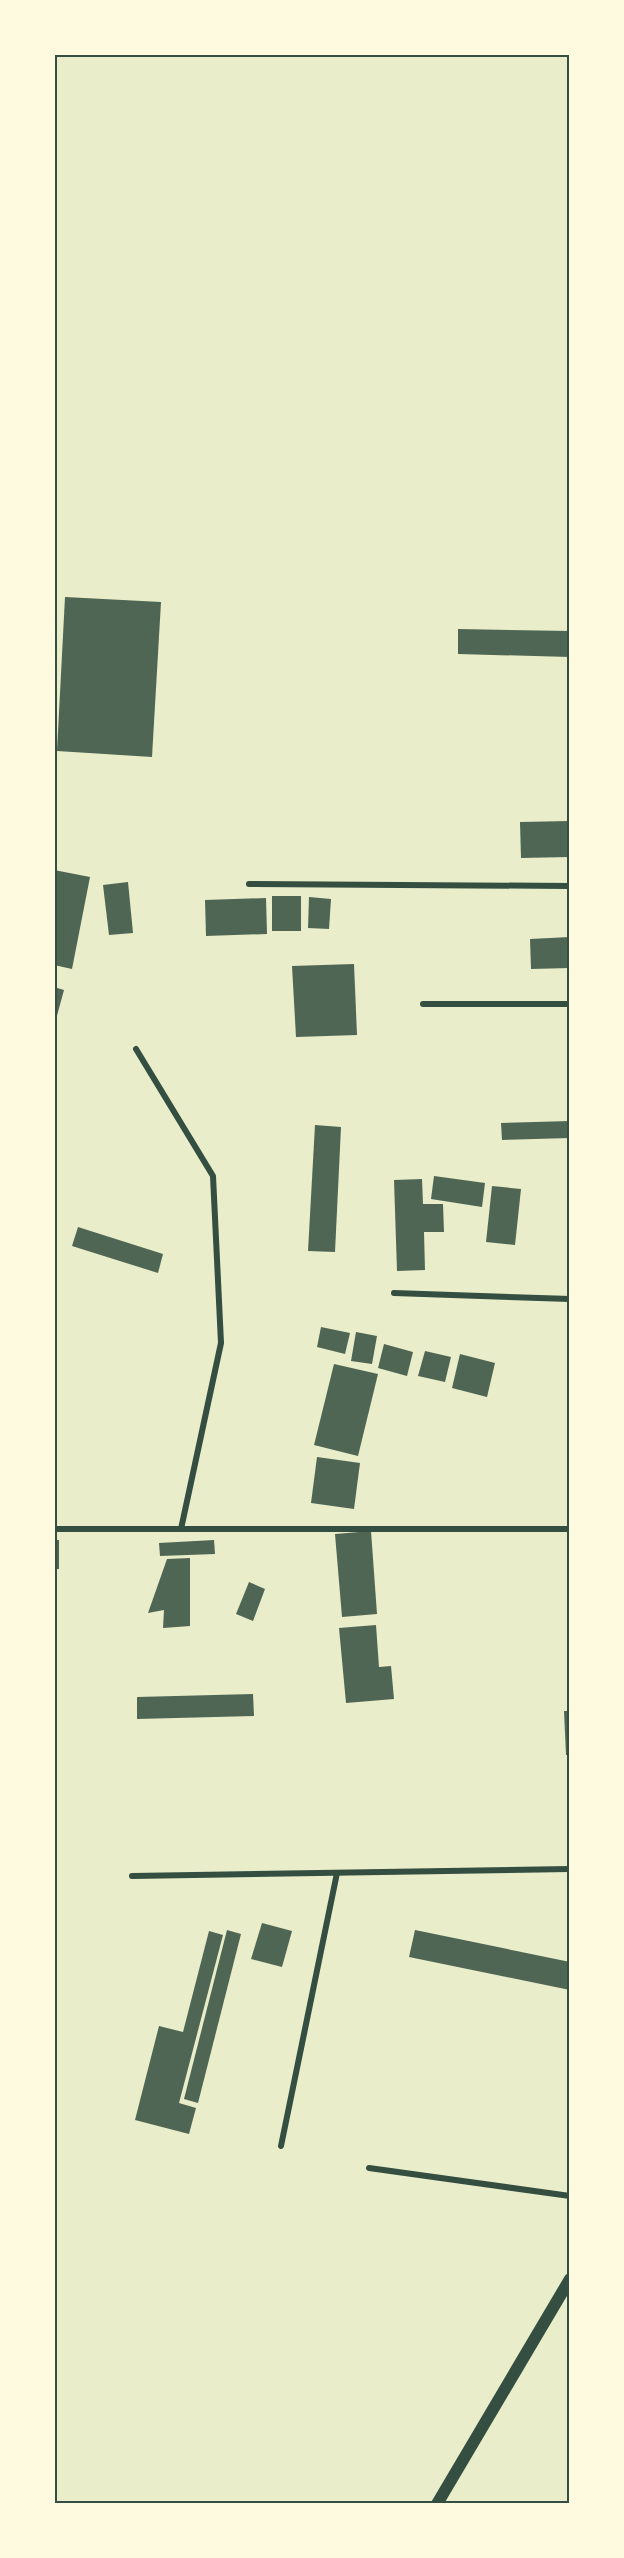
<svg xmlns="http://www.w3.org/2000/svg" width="624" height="2558" font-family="'Sofia Sans Condensed',sans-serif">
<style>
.building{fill:#4f6655}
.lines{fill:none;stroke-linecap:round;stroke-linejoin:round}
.minor{stroke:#344e41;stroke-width:6}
.secondary{stroke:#344e41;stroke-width:12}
.neatline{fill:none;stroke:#344e41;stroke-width:2}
</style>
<rect width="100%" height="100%" fill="#e9edc9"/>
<g class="building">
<polygon points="65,597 161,602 152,757 57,751"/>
<polygon points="458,629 570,631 570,657 458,654"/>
<polygon points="570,821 570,857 521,858 520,822"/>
<polygon points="54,870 90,877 72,969 54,965"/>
<polygon points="128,882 133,933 109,935 103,885"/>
<rect x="272" y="896" width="29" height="35"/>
<polygon points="309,897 331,899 329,929 308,928"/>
<polygon points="266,898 267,934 206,936 205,900"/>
<polygon points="570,937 570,968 531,969 530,939"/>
<polygon points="354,964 357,1035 296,1037 292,966"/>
<polygon points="54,987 64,990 55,1023 54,1023"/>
<polygon points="570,1121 570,1138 502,1140 501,1123"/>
<polygon points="315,1125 341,1127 335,1252 308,1251"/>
<polygon points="434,1176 485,1183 482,1207 431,1199"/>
<polygon points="422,1179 423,1204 443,1204 444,1232 424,1232 425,1270 397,1271 394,1180"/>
<polygon points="492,1186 521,1189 515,1245 486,1242"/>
<polygon points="78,1227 163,1254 158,1273 72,1246"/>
<polygon points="321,1327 350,1333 345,1354 317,1347"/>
<polygon points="356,1332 377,1336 372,1364 351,1361"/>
<polygon points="384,1344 413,1352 407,1376 378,1368"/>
<polygon points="425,1351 451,1357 445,1382 418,1376"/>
<polygon points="460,1354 495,1363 487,1397 452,1388"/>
<polygon points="334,1364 378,1374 358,1456 314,1445"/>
<polygon points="317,1457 360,1463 354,1509 311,1503"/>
<polygon points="371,1531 377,1614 342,1617 335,1534"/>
<rect x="54" y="1540" width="5" height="29"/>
<polygon points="214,1540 215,1554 160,1556 159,1543"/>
<polygon points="190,1558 190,1626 163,1628 164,1610 148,1613 167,1559"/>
<polygon points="249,1582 265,1589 253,1621 236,1614"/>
<polygon points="376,1625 379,1667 391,1666 394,1699 346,1703 339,1628"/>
<polygon points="253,1694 254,1716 137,1719 137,1697"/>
<polygon points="564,1711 570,1711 570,1755 566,1755"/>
<polygon points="262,1923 292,1931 282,1967 251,1959"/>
<polygon points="227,1930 241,1934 198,2103 184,2099"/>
<polygon points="415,1930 570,1962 570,1990 409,1957"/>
<polygon points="209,1931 223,1935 179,2103 196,2108 189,2134 135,2120 159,2026 183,2032"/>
</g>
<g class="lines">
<g class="minor">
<polyline points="249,884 570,886"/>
<polyline points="423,1004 570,1004"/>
<polyline points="136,1049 213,1176 221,1343 181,1529"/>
<polyline points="394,1293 570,1299"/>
<polyline points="54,1529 570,1529"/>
<polyline points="132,1876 570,1869"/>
<polyline points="281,2146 337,1873"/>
<polyline points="369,2168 570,2196"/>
</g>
<polyline class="secondary" points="437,2504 570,2279"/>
</g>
<rect width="624" height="2558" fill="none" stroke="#fefae0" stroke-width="111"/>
<rect x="56" y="56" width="512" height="2446" class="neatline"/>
</svg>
